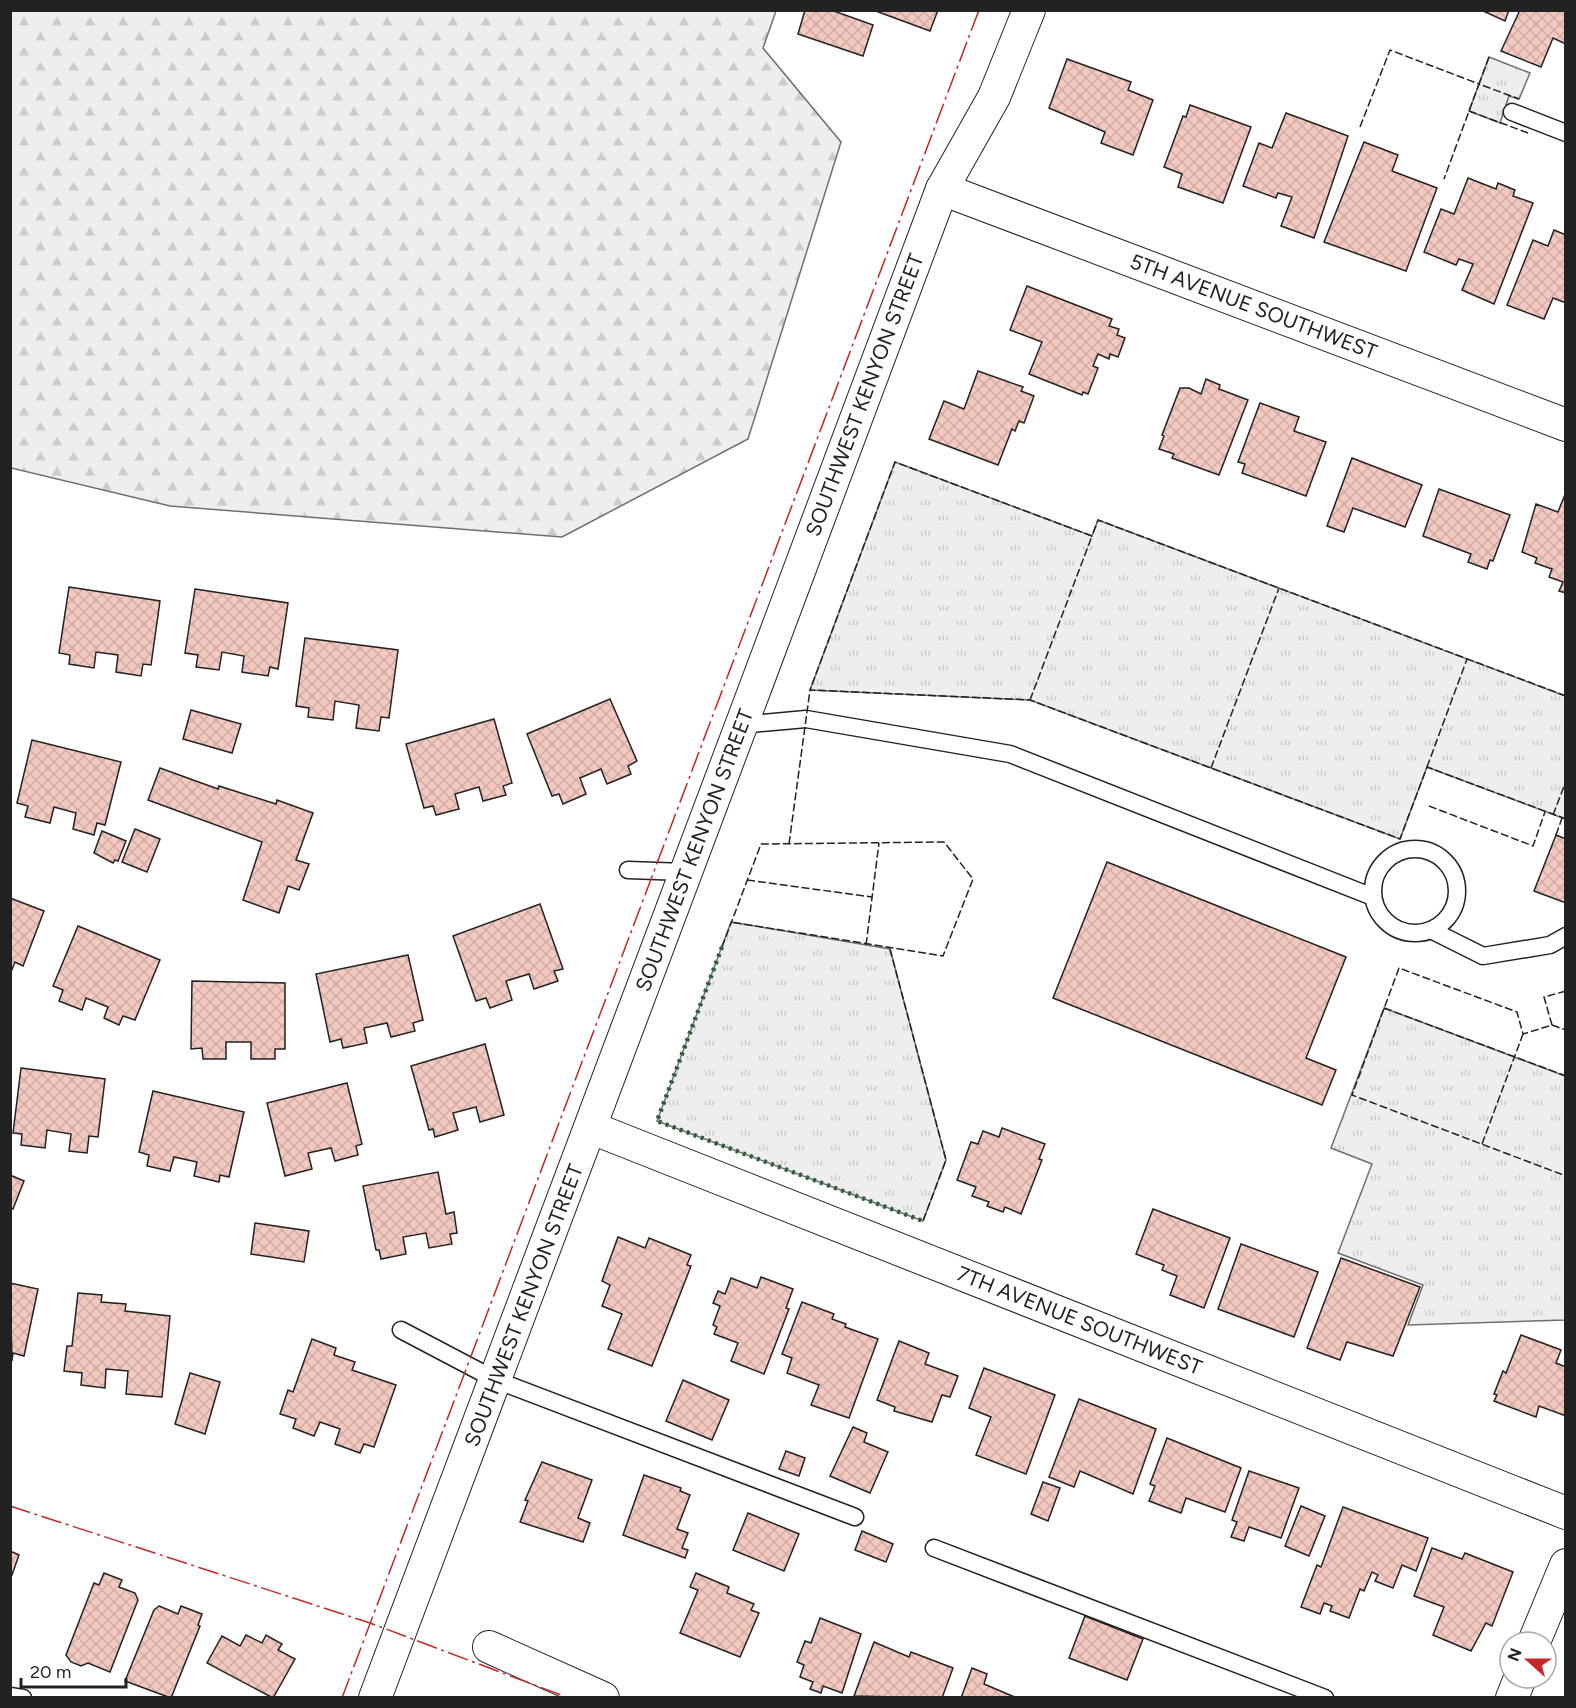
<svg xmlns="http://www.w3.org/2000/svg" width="1576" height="1708" font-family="Figtree,sans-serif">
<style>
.grass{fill:url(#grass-tufts);stroke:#6f6f6f;stroke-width:1.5}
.forest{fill:url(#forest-firs);stroke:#6f6f6f;stroke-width:1.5}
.building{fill:url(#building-cross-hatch);stroke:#222;stroke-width:1.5}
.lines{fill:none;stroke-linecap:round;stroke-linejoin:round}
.lane-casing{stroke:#222;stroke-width:19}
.street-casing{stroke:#222;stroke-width:34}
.lane{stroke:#fff;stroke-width:16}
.street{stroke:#fff;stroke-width:32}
.hedge{stroke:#2f5e38;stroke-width:4.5;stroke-dasharray:3 4.5;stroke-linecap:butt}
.fence{stroke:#222;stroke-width:1.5;stroke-dasharray:8 3;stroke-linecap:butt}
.power{stroke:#c62828;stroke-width:1.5;stroke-dasharray:21 4.5 3 4.5;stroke-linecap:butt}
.labels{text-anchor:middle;stroke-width:4.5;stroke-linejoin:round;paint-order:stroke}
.street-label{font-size:21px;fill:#222;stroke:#fff}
</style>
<defs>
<pattern id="grass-tufts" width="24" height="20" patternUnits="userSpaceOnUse" patternTransform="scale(1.5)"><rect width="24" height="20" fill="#eee"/><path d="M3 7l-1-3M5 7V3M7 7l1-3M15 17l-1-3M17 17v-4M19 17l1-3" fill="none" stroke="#ccc"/></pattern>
<pattern id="forest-firs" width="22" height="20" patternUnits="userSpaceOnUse" patternTransform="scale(1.5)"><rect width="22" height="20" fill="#eee"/><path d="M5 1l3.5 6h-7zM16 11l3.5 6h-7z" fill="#ccc"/></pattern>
<pattern id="building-cross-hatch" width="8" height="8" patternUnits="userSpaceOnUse" patternTransform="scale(1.5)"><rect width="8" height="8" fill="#f3c9c0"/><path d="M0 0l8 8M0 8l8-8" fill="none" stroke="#d0aca5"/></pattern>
</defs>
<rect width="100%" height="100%" fill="#fff"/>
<g class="grass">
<polygon points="1489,57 1530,73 1519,99 1509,96 1500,123 1469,111"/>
<polygon points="895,462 1092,536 1098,520 1565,696 1565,819 1427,767 1400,839 1030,700 810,690"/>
<polygon points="731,922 890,949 946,1160 923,1221 657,1121"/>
<polygon points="1384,1008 1565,1076 1565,1320 1408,1325 1423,1285 1338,1253 1372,1164 1331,1148"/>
</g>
<polygon class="forest" points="11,10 776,11 763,48 841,142 748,439 562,537 170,506 11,468"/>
<g class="building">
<polygon points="805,10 831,10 873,25 863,56 798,34"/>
<polygon points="873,10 938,10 930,31"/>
<polygon points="1481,10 1509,10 1505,21"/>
<polygon points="1520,10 1566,10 1566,44 1553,38 1541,67 1501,51"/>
<polygon points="1067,59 1131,82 1128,90 1153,100 1133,155 1101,143 1105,132 1049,108"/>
<polygon points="1190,105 1251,127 1223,203 1178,187 1182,174 1164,167 1183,116 1186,117"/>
<polygon points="1286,113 1348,136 1314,238 1281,226 1292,197 1278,193 1276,198 1243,186 1259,143 1272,148"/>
<polygon points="1364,142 1398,155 1392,171 1437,188 1406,271 1324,242"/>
<polygon points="1468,178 1496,189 1498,183 1515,190 1513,196 1533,203 1494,304 1462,290 1473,264 1459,259 1456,265 1424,252 1441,209 1454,214"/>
<polygon points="1554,230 1566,235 1566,303 1553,298 1544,319 1507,305 1533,240 1548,246"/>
<polygon points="1027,286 1112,319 1109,326 1119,329 1117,335 1125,338 1118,357 1110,354 1109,359 1098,354 1093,366 1098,368 1088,394 1083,392 1082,395 1029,374 1042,342 1010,330"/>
<polygon points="978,371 1023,387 1021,391 1034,396 1024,423 1019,421 1015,431 1012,429 998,465 929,439 944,401 964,409"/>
<polygon points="1206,379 1220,385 1219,389 1248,400 1219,475 1172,458 1174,454 1159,449 1164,436 1162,435 1180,388 1189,388 1201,394"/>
<polygon points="1260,403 1299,417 1294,431 1326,442 1306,496 1242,473 1245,464 1238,462"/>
<polygon points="1352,458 1422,485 1405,527 1353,508 1344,532 1327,526"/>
<polygon points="1439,489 1510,515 1493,561 1490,560 1487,569 1468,562 1471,554 1423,536"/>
<polygon points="1566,492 1566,593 1559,591 1563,582 1549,577 1552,569 1535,563 1537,558 1522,552 1536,504 1558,512"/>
<polygon points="69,587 160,601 151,665 143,664 141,676 116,672 118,655 96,652 94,668 69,664 70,655 59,653"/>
<polygon points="195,589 288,603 278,669 270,667 268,676 242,672 244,656 222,652 219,670 196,667 198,655 185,653"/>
<polygon points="305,638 398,650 389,718 381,717 379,731 356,728 359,705 335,701 333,720 308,717 309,708 296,706"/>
<polygon points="610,699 637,761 628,766 631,774 607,784 601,769 580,778 586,794 563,804 559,794 552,796 527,734"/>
<polygon points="191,710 241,724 232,753 183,739"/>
<polygon points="494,719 512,783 503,786 506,795 483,801 479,787 455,794 459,809 436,815 433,806 424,808 406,744"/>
<polygon points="32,740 121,762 105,825 97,823 94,835 73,829 76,813 54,807 50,823 25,817 28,806 17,803"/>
<polygon points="160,768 218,789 219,786 276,804 277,800 313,813 296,860 309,864 299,890 288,886 279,913 243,900 262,842 148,800"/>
<polygon points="135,829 160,839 147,872 122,862"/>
<polygon points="102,831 126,841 118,861 115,860 113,863 94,853"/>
<polygon points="1556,835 1566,839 1566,903 1534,891"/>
<polygon points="1107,862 1346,957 1306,1058 1336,1070 1322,1105 1053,998"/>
<polygon points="10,898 44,911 23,966 15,962 11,972"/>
<polygon points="540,904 563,969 554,971 558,981 534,989 529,974 506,981 512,1000 490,1008 486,998 476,1001 453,936"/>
<polygon points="78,926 160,960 135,1020 123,1016 119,1025 104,1018 108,1007 86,998 82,1010 59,1001 63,990 53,986"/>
<polygon points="408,955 423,1020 413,1023 415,1031 391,1037 387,1023 364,1028 367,1043 343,1048 341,1039 330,1042 316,974"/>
<polygon points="192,981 285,983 285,1049 275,1049 275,1059 251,1059 251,1042 226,1042 226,1059 203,1059 202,1048 191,1049"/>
<polygon points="485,1044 504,1115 480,1122 476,1107 453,1113 458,1130 435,1137 433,1129 429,1130 411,1066"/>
<polygon points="21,1068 105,1079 98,1137 89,1136 87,1153 69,1151 71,1134 47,1130 45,1148 21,1145 22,1134 13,1133"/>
<polygon points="347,1083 362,1144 356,1146 358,1155 335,1161 331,1148 308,1153 312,1169 285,1176 267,1103"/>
<polygon points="153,1091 244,1112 229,1177 220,1175 219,1182 194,1176 197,1162 174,1157 170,1171 147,1166 149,1155 139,1152"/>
<polygon points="1002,1128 1045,1144 1039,1159 1042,1160 1021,1214 1005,1207 1003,1212 987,1206 989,1202 972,1196 976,1187 957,1180 971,1142 978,1144 983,1131 999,1137"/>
<polygon points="438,1172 446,1214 454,1212 457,1233 450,1234 452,1244 429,1248 426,1233 403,1237 406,1254 381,1259 379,1250 376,1250 363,1186"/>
<polygon points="10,1175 24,1181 13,1209 10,1208"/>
<polygon points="1153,1209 1230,1238 1204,1308 1170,1295 1177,1276 1162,1270 1164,1265 1136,1254"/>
<polygon points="255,1223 309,1231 304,1262 251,1254"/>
<polygon points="618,1237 645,1248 649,1238 691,1255 687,1265 691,1266 652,1366 608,1349 622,1314 602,1306 610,1285 602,1281"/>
<polygon points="1241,1244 1318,1272 1294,1337 1218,1309"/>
<polygon points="1341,1258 1420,1287 1393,1356 1347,1342 1340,1360 1307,1348"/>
<polygon points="761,1277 793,1289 786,1308 789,1309 764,1374 731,1361 738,1343 714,1334 717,1327 713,1325 720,1306 713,1303 718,1291 725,1294 731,1278 757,1288"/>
<polygon points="10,1283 38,1289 24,1356 13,1353 12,1361"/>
<polygon points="78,1293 102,1295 101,1302 126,1304 125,1311 170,1316 162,1397 126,1394 128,1371 106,1369 105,1388 81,1385 82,1373 64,1371 67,1346 72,1346"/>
<polygon points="802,1302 834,1314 832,1319 846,1324 845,1327 878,1339 849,1418 811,1405 819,1385 787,1373 792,1358 782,1354"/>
<polygon points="1521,1335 1561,1350 1556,1363 1566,1367 1566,1416 1539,1406 1536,1417 1494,1401 1497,1395 1494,1394 1503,1371 1506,1373"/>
<polygon points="312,1339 336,1348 334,1355 355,1362 352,1370 396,1385 374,1447 364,1444 360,1453 335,1444 340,1429 320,1422 314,1436 293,1428 296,1419 280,1414 288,1390 293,1392"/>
<polygon points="899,1341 929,1353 925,1364 958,1376 950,1397 942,1395 932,1422 894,1411 895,1407 877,1400"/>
<polygon points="984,1368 1055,1395 1026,1474 976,1455 991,1417 969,1408"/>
<polygon points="190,1373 220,1382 205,1434 175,1424"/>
<polygon points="683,1380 729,1400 712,1440 666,1421"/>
<polygon points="1079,1399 1156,1429 1133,1494 1080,1471 1074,1487 1049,1477"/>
<polygon points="853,1427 867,1433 864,1442 888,1452 870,1493 830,1476"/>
<polygon points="1167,1438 1241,1468 1225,1512 1186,1498 1181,1513 1149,1501 1155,1486 1150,1484"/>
<polygon points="786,1451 805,1458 799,1476 779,1469"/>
<polygon points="542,1462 592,1480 578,1518 590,1523 583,1542 520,1522 528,1501 525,1500"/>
<polygon points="1249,1471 1299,1488 1281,1538 1249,1527 1244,1541 1231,1537 1237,1522 1232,1520"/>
<polygon points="644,1475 681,1488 680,1491 690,1495 677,1529 688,1533 682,1548 688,1550 685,1558 623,1535"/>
<polygon points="1043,1482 1060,1488 1048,1521 1031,1514"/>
<polygon points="1301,1506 1325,1516 1309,1556 1285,1546"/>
<polygon points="1343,1507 1428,1538 1416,1571 1402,1565 1393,1588 1375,1581 1378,1575 1372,1572 1364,1591 1360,1589 1349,1618 1330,1611 1332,1606 1324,1603 1320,1614 1301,1607 1317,1565 1321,1567"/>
<polygon points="748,1513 799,1534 784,1571 733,1550"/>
<polygon points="862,1531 893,1544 886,1562 855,1550"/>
<polygon points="1432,1548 1462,1559 1465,1553 1513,1572 1492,1626 1486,1623 1471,1651 1433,1635 1444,1607 1414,1596"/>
<polygon points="10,1551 19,1555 12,1575 10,1574"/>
<polygon points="104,1573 122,1580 119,1587 135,1593 138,1600 110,1672 88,1663 81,1666 71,1662 66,1655 94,1583 99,1585"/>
<polygon points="696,1573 729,1587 727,1593 754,1604 751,1610 759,1613 740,1657 680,1633 698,1590 690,1587"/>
<polygon points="159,1606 178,1614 181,1606 202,1614 198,1625 200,1626 171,1698 125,1681 154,1610"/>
<polygon points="1085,1616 1143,1639 1127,1680 1069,1658"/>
<polygon points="820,1618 861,1634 842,1693 823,1686 821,1693 810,1689 813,1682 800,1677 804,1665 797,1662 805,1641 811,1643"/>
<polygon points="246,1635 262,1643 266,1635 282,1644 278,1650 295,1659 273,1698 207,1663 222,1636 240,1646"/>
<polygon points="874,1642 909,1657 911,1652 953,1668 942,1698 854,1696"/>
<polygon points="972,1668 987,1674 984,1684 1017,1698 961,1698"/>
</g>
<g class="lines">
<g class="lane-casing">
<g id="lane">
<polyline points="1512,112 1566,133"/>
<polyline points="740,725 806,719 1010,754 1373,897"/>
<circle cx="1415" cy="891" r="42"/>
<polyline points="628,870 685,872"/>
<polyline points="1431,930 1483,956 1550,945 1566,936"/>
<polyline points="401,1330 496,1380 855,1517"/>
<polyline points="934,1548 1325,1698"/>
<polyline points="10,1696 23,1698"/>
</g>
</g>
<g class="street-casing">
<g id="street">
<path id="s1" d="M942,189L1566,425"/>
<path id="s2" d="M592,1128L1566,1513"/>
<polyline points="1534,1642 1566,1565"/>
<polyline points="489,1647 603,1698"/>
<path id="s3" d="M375,1698C567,1196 753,692 942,189L994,97L1029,10"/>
<polyline points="1512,1698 1520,1678"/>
</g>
</g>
<use href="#lane" class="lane"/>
<use href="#street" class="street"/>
<polyline class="hedge" points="722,947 657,1121 923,1221"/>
<g class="fence">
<polyline points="1489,57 1479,84 1519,99"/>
<polyline points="1469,111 1528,133"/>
<polyline points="1360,127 1390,50 1479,84 1444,179"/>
<polyline points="1566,696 1098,520 1092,536 895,462 810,690 1030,700 1400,839 1427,767 1566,819"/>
<polyline points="1030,700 1092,536"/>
<polyline points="1427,767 1467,659"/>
<polyline points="1211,768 1279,588"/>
<polyline points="1429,806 1533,846 1545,812"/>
<polyline points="1553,815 1566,781"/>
<polyline points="1556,835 1562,818"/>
<polyline points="789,844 810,690"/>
<polyline points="747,880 872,897"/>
<polyline points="866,945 879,843"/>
<polyline points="722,947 761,844 944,842 973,879 943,956 731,922"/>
<polyline points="890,949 946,1160 923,1221"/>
<polyline points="1566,991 1544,997 1552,1025 1523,1034 1517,1012 1399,968 1352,1095 1566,1176"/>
<polyline points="1384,1008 1566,1076"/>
<polyline points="1552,1025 1566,1030"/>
<polyline points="1482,1144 1523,1034"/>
</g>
<g class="power">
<polyline points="10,1506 370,1623 569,1698"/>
<polyline points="342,1698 979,10"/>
</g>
</g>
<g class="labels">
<g class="street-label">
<text dy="7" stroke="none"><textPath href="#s1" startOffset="333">5TH AVENUE SOUTHWEST</textPath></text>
<text dy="7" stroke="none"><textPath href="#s3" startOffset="1392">SOUTHWEST KENYON STREET</textPath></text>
<text dy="7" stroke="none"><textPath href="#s3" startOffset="906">SOUTHWEST KENYON STREET</textPath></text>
<text dy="7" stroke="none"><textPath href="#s3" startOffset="420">SOUTHWEST KENYON STREET</textPath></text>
<text dy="7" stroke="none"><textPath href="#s2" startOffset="524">7TH AVENUE SOUTHWEST</textPath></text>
</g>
</g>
<rect width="1576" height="1708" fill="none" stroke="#222222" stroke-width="24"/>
<g transform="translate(1528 1660) rotate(291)"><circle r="28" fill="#ffffff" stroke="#a7a7a7" stroke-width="1.5"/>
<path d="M0-4.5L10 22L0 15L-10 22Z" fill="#c62828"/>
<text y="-9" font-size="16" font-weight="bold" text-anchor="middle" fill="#222222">N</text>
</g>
<path d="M21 1678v9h105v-9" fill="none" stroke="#222222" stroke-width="3"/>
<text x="30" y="1678" font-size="18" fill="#222222" stroke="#ffffff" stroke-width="4.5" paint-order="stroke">20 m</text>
</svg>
